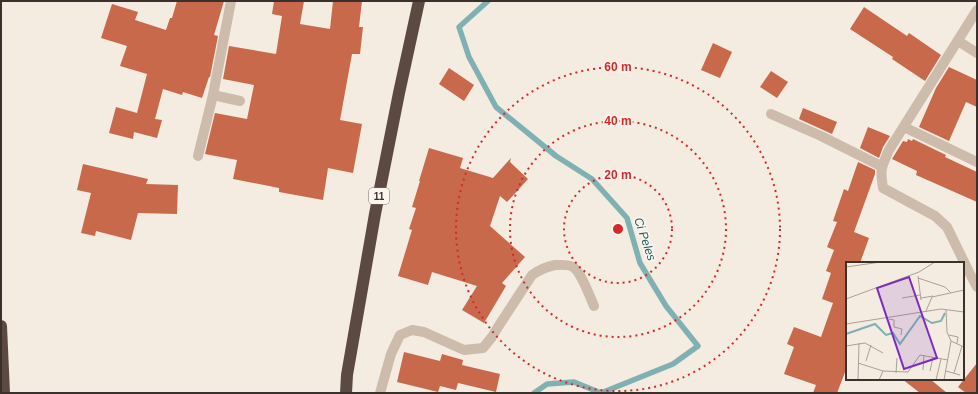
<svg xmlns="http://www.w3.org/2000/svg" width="978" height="394" font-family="Arial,sans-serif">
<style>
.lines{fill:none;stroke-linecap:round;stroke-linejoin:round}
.stream{stroke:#7fb0b2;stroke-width:5.5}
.building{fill:#c8694b}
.minor{stroke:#cdbbac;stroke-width:10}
.highway{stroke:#5c4a42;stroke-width:12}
.ring{fill:none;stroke:#d62828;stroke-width:2;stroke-dasharray:2 4}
.labels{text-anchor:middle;stroke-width:3.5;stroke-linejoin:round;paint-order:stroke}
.shield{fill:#fbf5ee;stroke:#756b66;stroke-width:1}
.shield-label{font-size:10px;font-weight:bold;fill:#3b302b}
.water-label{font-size:12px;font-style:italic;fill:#1f5a5e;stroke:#fbf5ee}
.inset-river{fill:none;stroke:#7fb0b2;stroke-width:2}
.inset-road{fill:none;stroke:#aaa098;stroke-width:1}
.view{fill:#7b2cbf;fill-opacity:0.15;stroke:#7b2cbf;stroke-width:2}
.inset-edge{fill:none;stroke:#3b302b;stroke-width:2}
.centre{fill:#d62828;stroke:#fbf5ee;stroke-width:2}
.ring-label{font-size:12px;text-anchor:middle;font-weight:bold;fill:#d62828;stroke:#fbf5ee;stroke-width:3.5;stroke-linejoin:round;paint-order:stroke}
</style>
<rect width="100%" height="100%" fill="#f4ebe1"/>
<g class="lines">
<polyline class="stream" points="488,1 459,27 469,57 496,107 556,156 592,179 627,218 640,263 666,306 698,346 673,364 601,393 574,382 547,384 534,393"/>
</g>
<g class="building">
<polygon points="177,1 224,1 214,35 218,36 210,77 209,77 202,98 183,92 182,95 163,89 155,119 162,120 157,138 134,132 133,139 109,133 116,107 137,113 147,74 120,66 127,46 101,38 112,4 138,12 135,20 166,30 170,18 172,18"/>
<polygon points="274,1 304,1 300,24 330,29 333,1 362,1 359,27 363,27 360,54 352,54 340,120 362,124 353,173 328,168 323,200 279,192 279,188 233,179 237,160 205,154 215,113 247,119 254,85 223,79 229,46 276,54 282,16 272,14"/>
<polygon points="864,7 907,36 909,33 941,55 925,81 892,59 893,57 850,29"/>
<polygon points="713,43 732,52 720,78 701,70"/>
<polygon points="949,67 977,80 977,107 966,102 949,141 919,127 936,88"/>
<polygon points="449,68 474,85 464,101 439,84"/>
<polygon points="771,71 788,82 777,98 760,87"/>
<polygon points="803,108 837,122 832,134 799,119"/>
<polygon points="868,127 890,136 883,147 879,158 860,148"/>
<polygon points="908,139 912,141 913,139 946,155 945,157 977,172 977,202 916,175 917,171 892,159 903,141 907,142"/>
<polygon points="429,148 463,158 460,168 493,178 511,158 510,162 528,179 507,202 500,196 490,226 525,257 502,283 506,286 484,323 462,310 477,286 432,272 428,285 398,276 412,230 409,229 416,208 412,207 420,181 419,181"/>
<polygon points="858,162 875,170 875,174 854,232 869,238 860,263 847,263 847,367 837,393 813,393 816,385 784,374 794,347 787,344 794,327 821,337 833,303 822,299 831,273 826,271 834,250 827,247 837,222 833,221 844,189 848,191"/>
<polygon points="83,164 148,179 146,184 178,185 177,214 138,213 131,240 96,231 95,236 81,233 91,193 77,190"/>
<polygon points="404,352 440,361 442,354 463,360 462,365 500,374 496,392 458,383 456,390 440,386 438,392 397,382"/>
<polygon points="977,363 977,393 966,393 958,387"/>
<polygon points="902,379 930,379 947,393 920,393"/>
</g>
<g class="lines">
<g class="minor">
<path d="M977,10L889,150C881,168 880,169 883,188L935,216L947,227L969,272L977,287"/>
<polyline points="958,41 977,53"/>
<polyline points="213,95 240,101"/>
<polyline points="771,114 821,136 881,166"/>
<polyline points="904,127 977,162"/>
<polyline points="198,156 213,95 231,1"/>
<path d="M380,393L391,354L400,335L412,330L424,332L464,350L483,348L492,337L498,327L532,275C539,270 545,267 555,265C560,265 568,264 573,267C581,272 590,297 594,306"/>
</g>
<g class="highway">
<polyline points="1,326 4,393"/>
<polyline points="346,393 347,375 375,214 399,93 419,1"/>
</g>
</g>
<g class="ring">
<circle cx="618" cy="229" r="54"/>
<circle cx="618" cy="229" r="108"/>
<circle cx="618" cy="229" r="162"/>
</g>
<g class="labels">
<rect class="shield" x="369" y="188" width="20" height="16" rx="3"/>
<g class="shield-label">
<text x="379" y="200">11</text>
</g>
<g class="water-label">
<text transform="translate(645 239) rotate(71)" y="4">Ci Peles</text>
</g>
</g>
<g transform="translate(846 262)">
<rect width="118" height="118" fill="#f4ebe1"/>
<path class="inset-river" d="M0,72L29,62L40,73L47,71L54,82L74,54L86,61L95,59L99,51"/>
<path class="inset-road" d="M0,5L35,0M72,14L75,38M72,16L99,25L105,31M56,36L74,33M75,36L87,34M0,37L73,10L89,0M80,49L86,35L118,28M43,57L48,58V65L56,67L55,73M0,62L95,47L118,50M103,73L112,75L111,81M105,79L118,85M0,84L19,81L37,91M20,99L25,83M12,101L37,109M77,108L78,93M84,109L87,95M100,109L114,113M50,111L51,96M108,111L116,84M12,118L13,81M33,118L37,109L62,110L74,93L102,98M90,118L95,97M98,118L105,79L101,70L100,48"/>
<path class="view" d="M63,15L91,96L58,107L31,26Z"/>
<rect width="118" height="118" class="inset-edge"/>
</g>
<circle cx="618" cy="229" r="6" class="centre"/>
<g class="ring-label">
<text x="618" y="71">60 m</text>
<text x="618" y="125">40 m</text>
<text x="618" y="179">20 m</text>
</g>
<rect width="978" height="394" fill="none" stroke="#3b302b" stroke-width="4"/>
</svg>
